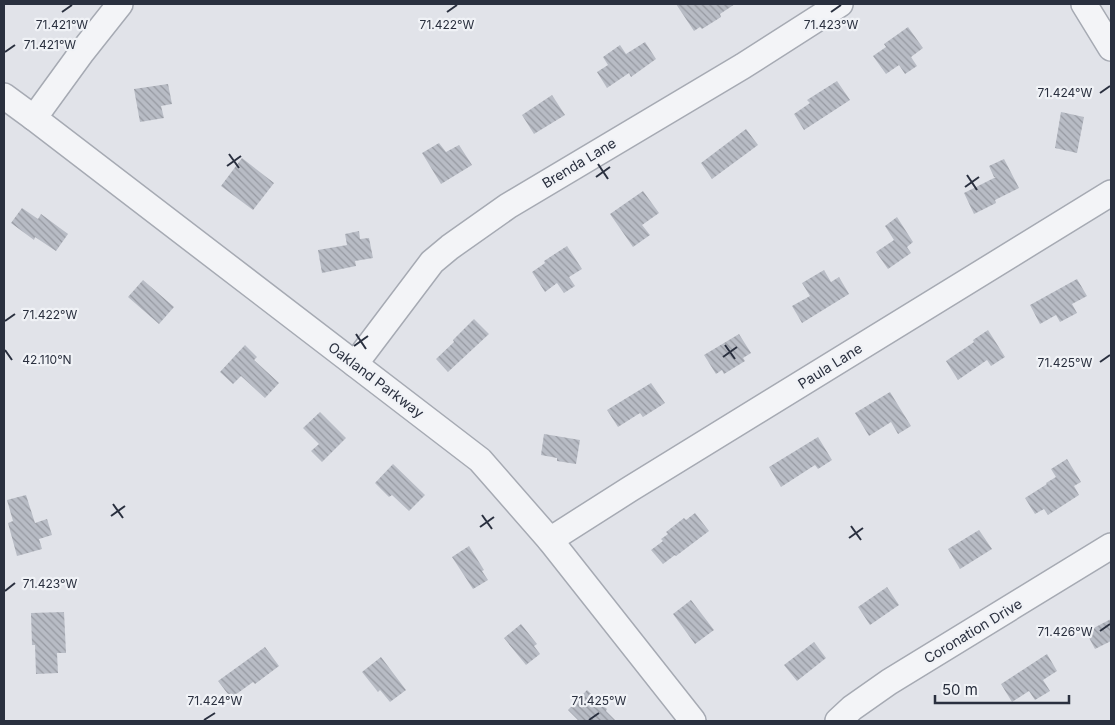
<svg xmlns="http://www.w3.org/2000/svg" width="1115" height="725" font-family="Inter,sans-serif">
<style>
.building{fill:url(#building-back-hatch)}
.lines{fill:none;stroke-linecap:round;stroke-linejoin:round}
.minor-casing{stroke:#a6aab3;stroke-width:28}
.minor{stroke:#f3f4f7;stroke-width:25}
.ticks{fill:none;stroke:#2a303f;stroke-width:2}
.labels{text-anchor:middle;stroke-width:4.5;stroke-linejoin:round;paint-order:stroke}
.street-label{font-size:14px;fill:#2a303f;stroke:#f0f2f6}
.ticks-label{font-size:12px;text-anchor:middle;fill:#2a303f;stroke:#f0f2f6;stroke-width:4.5;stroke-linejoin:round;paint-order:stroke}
</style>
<defs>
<pattern id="building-back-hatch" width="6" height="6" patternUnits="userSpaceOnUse" patternTransform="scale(1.25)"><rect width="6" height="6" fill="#b8bcc5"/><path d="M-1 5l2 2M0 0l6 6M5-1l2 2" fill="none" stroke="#9699a1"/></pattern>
</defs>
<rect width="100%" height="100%" fill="#e1e3e9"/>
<g class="building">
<polygon points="676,4 735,4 720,14 721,17 702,29 700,27 694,31"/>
<polygon points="908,27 923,48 911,57 917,66 905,74 899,65 886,74 873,56 886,47 884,44"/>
<polygon points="645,42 656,59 631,77 629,73 607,88 597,72 608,65 603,57 620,45 626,54"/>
<polygon points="837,81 850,100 804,130 794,114 810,103 807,100"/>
<polygon points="168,84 172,104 161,106 164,118 140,122 134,89"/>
<polygon points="552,95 565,115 534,134 522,115"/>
<polygon points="1061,112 1084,117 1077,153 1055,148"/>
<polygon points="746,129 758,145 712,179 701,163"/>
<polygon points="439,143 446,152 459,145 472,165 441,184 422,153"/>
<polygon points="242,158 274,183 253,210 221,186"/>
<polygon points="1004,159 1019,188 995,200 996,203 974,214 964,193 996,177 994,177 989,166"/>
<polygon points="643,191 659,213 642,225 650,235 633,247 610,214"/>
<polygon points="22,208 38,219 41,214 68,234 56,251 35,237 34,240 11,223"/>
<polygon points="897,217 913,242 907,247 911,253 888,269 876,252 894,240 885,226"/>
<polygon points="359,231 360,239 369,238 373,258 355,261 356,266 322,273 318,250 347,245 345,234"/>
<polygon points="567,246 582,269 569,277 575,286 564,293 557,283 545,292 532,272 545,263 544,261"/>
<polygon points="824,270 831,282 839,277 849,294 802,323 792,306 810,296 802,283"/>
<polygon points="1077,279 1087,296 1072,304 1077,313 1060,322 1056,315 1040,324 1030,305"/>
<polygon points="143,280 174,307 159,324 128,297"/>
<polygon points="474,319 489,334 448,372 436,359 454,342 453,340"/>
<polygon points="988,330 1005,357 991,366 987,360 958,380 946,361 974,342 973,340"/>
<polygon points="739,334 751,353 743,358 745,361 724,374 722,370 716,374 704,355"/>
<polygon points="245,345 257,357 254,360 279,383 265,398 241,376 233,384 220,372"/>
<polygon points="651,383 665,403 643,417 640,413 618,427 607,410"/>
<polygon points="890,392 911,426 898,434 891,422 869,436 855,413"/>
<polygon points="320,412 346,438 322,462 311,451 319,444 303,428"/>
<polygon points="544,434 580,440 576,464 557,461 557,458 541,455"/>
<polygon points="818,437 832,460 818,469 815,465 781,487 769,467"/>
<polygon points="1067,459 1081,482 1074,486 1079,495 1048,515 1044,509 1035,514 1025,498 1047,484 1046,483 1056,477 1051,469"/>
<polygon points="393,464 425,495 409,511 392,495 389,497 375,483"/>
<polygon points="26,495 35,523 47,519 52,535 39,539 42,549 17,556 8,523 13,521 7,500"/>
<polygon points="695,513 709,531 676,556 675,555 663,564 651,550 663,541 661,539 668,534 666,532 684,518 686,520"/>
<polygon points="979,530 992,549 960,569 948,549"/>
<polygon points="469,546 484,570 482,571 488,580 473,589 452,557"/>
<polygon points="887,587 899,605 870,625 858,607"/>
<polygon points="691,600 714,630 695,644 673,614"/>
<polygon points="64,612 66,653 57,653 58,673 36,674 35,645 32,645 31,613"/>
<polygon points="1111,619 1111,641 1095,649 1086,632"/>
<polygon points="521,624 537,644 534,646 540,654 526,665 504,638"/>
<polygon points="814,642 826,658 797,681 784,665"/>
<polygon points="265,647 279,666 255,684 253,682 231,698 218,681"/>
<polygon points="1047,654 1057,671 1043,680 1050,691 1035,700 1029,691 1012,702 1001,684"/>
<polygon points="381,657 406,690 390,702 380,690 378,692 362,672"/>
<polygon points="587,690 607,709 606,711 616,721 579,721 568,710"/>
</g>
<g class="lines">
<g class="minor-casing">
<g id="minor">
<polyline points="1084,4 1111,48"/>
<polyline points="4,96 34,118 480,460 550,540 693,721"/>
<polyline points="34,118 82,52 120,4"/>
<polyline points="355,364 432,262 450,247 508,206 743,66 840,4"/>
<polyline points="550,540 630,489 1111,193"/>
<polyline points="838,721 852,708 889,682 1111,546"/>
</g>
</g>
<use href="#minor" class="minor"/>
</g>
<path class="ticks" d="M62,12L72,5M447,12L457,5M831,12L841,5M5,52L15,45M1100,93L1110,86M229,154L239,168M598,164L608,179M227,166L241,156M967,175L977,190M596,177L610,167M965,187L979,177M5,321L15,314M356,334L366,349M725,345L735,359M354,346L368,336M5,350L12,360M723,357L737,347M1100,362L1110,355M113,504L123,518M482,515L492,529M111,516L125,506M851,526L861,540M480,527L494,517M849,538L863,528M5,591L15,583M1100,631L1110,624M204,720L215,713M589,720L599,713"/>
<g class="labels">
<g class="street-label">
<text transform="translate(579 163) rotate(-31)" y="5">Brenda Lane</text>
<text transform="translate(830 366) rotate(-32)" y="5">Paula Lane</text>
<text transform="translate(376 380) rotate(37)" y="5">Oakland Parkway</text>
<text transform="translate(973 631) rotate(-31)" y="5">Coronation Drive</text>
</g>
</g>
<g class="ticks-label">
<text x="447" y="29">71.422°W</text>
<text x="831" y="29">71.423°W</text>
<text x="62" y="29">71.421°W</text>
<text x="50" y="49">71.421°W</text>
<text x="1065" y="97">71.424°W</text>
<text x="50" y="319">71.422°W</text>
<text x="47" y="364">42.110°N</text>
<text x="1065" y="367">71.425°W</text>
<text x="50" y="588">71.423°W</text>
<text x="1065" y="636">71.426°W</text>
<text x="215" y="705">71.424°W</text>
<text x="599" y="705">71.425°W</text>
</g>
<rect width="1115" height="725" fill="none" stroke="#2a303f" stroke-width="10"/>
<path d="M935 695v8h134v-8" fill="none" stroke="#2a303f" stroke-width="2.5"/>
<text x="942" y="695" font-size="15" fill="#2a303f" stroke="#f0f2f6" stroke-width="4" paint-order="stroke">50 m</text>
</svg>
